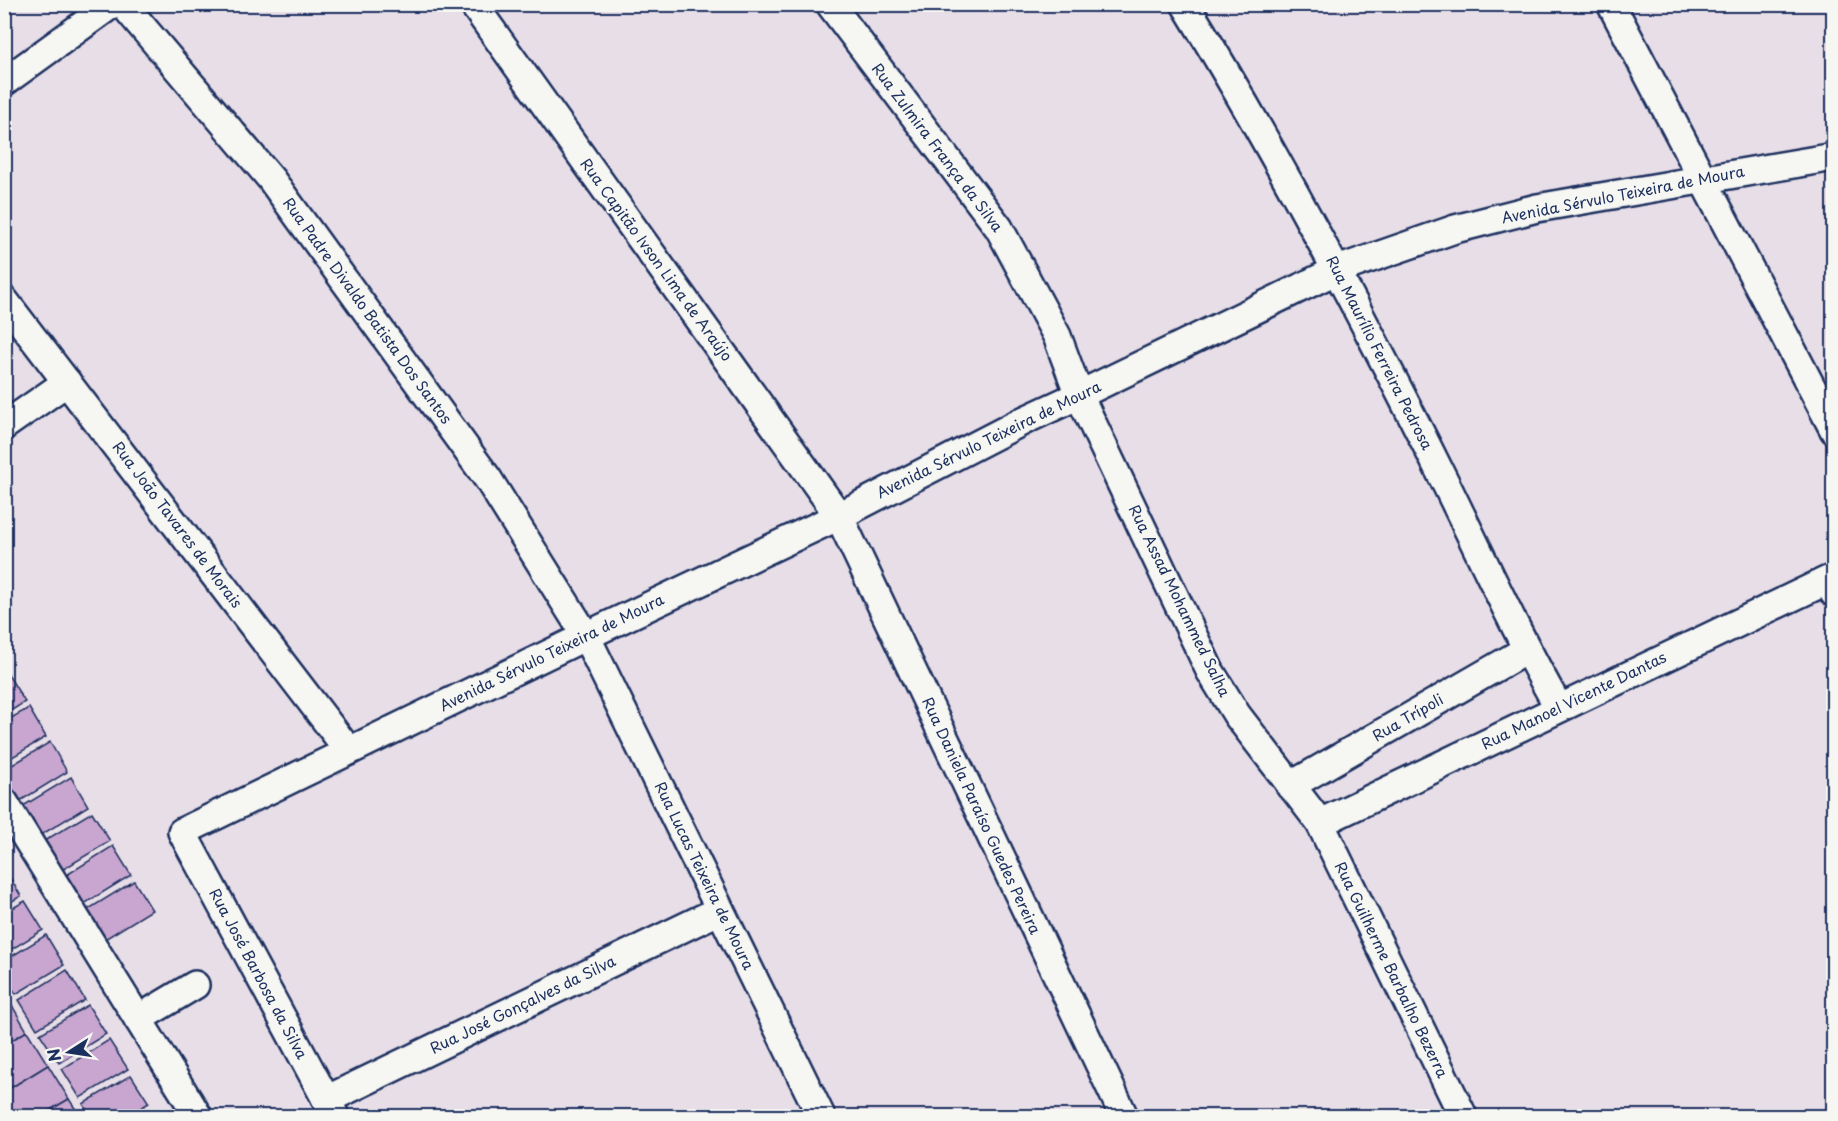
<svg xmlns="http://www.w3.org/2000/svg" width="1838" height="1121" font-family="'Playpen Sans',sans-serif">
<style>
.building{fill:#c8a6d0;stroke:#1b2f5e;stroke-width:1.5}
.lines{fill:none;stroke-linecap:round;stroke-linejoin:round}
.street-casing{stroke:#1b2f5e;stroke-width:32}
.street{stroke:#f6f6f2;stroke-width:27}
.labels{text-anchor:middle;stroke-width:4.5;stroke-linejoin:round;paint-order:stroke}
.street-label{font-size:15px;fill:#1b2f5e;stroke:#f6f6f2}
</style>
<rect width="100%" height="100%" fill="#e8dee8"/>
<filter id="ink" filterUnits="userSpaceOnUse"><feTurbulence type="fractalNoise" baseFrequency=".0167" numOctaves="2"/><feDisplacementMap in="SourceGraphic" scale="12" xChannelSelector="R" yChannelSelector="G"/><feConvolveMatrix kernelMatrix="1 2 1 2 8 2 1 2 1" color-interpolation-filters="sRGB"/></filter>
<g filter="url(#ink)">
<g class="building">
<polygon points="7,673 25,702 4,715 4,675"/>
<polygon points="29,708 46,737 4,762 4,722"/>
<polygon points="50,742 67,772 20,801 4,776 4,770"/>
<polygon points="71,777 88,806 41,835 23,806"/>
<polygon points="92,812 110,841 62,870 44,841"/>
<polygon points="113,846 131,875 84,904 65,876"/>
<polygon points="4,868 21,896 4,906"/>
<polygon points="134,881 152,910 105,939 87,910"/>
<polygon points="25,901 43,930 4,954 4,913"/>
<polygon points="46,935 64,965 16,994 4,976 4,961"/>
<polygon points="67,970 85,1000 37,1029 19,1000"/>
<polygon points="7,997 27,1031 4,1045 4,999"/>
<polygon points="88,1005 106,1034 59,1063 40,1034"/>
<polygon points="27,1031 48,1065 4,1092 4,1045"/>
<polygon points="109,1040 128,1069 80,1098 62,1069"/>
<polygon points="48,1065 69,1099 40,1116 14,1116 4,1101 4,1092"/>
<polygon points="131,1075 149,1103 127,1116 91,1116 83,1104"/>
<polygon points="69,1099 80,1116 40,1116"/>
</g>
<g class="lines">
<g class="street-casing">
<g id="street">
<polyline points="123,4 271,179 488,479 586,636 821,1116"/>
<polyline points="473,4 839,516 1124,1116"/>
<polyline points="830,4 999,228 1057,336 1079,395 1210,671 1237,715 1320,823 1463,1116"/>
<path d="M1185,4C1279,157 1363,317 1443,478C1481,555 1516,633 1559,708"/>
<polyline points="1611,4 1834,430"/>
<polyline points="4,82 112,4"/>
<polyline points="4,300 349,751"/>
<polyline points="4,426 67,382"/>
<polyline points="1290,786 1526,650"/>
<polyline points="4,802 198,1116"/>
<polyline points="1320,823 1828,580 1834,593"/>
<polyline points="138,1019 195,985"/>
<polyline points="326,1100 720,910"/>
<polyline points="335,1116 182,832 586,636 839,516 1025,420 1079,395 1337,270 1455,229 1537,208 1834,157"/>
</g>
</g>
<use href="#street" class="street"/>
</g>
</g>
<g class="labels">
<g class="street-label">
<text transform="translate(937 148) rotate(53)" y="5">Rua Zulmira França da Silva</text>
<text transform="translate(1623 195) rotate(-11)" y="5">Avenida Sérvulo Teixeira de Moura</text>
<text transform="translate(656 260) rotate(54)" y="5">Rua Capitão Ivson Lima de Araújo</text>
<text transform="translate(367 311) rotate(54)" y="5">Rua Padre Divaldo Batista Dos Santos</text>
<text transform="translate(1379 353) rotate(63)" y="5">Rua Maurílio Ferreira Pedrosa</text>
<text transform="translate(989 440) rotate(-26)" y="5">Avenida Sérvulo Teixeira de Moura</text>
<text transform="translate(177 525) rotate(53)" y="5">Rua João Tavares de Morais</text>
<text transform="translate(1179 601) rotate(64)" y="5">Rua Assad Mohammed Salha</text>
<text transform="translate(552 653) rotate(-26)" y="5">Avenida Sérvulo Teixeira de Moura</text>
<text transform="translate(1574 701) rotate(-26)" y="5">Rua Manoel Vicente Dantas</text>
<text transform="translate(1408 718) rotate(-30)" y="5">Rua Trípoli</text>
<text transform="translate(981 816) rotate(65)" y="5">Rua Daniela Paraíso Guedes Pereira</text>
<text transform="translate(704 876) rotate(64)" y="5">Rua Lucas Teixeira de Moura</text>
<text transform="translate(1391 970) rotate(64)" y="5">Rua Guilherme Barbalho Bezerra</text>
<text transform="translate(258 974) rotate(62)" y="5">Rua José Barbosa da Silva</text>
<text transform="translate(523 1005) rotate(-26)" y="5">Rua José Gonçalves da Silva</text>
</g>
</g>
<rect width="1838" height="1121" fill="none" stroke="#f6f6f2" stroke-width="24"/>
<rect x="12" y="12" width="1814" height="1097" fill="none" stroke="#1b2f5e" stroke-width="2" filter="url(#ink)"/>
<g transform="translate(69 1052) rotate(258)" stroke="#f6f6f2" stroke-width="4.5" paint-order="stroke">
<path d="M0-4.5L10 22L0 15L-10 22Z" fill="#1b2f5e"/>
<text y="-9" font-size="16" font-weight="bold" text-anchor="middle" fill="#1b2f5e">N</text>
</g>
</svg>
